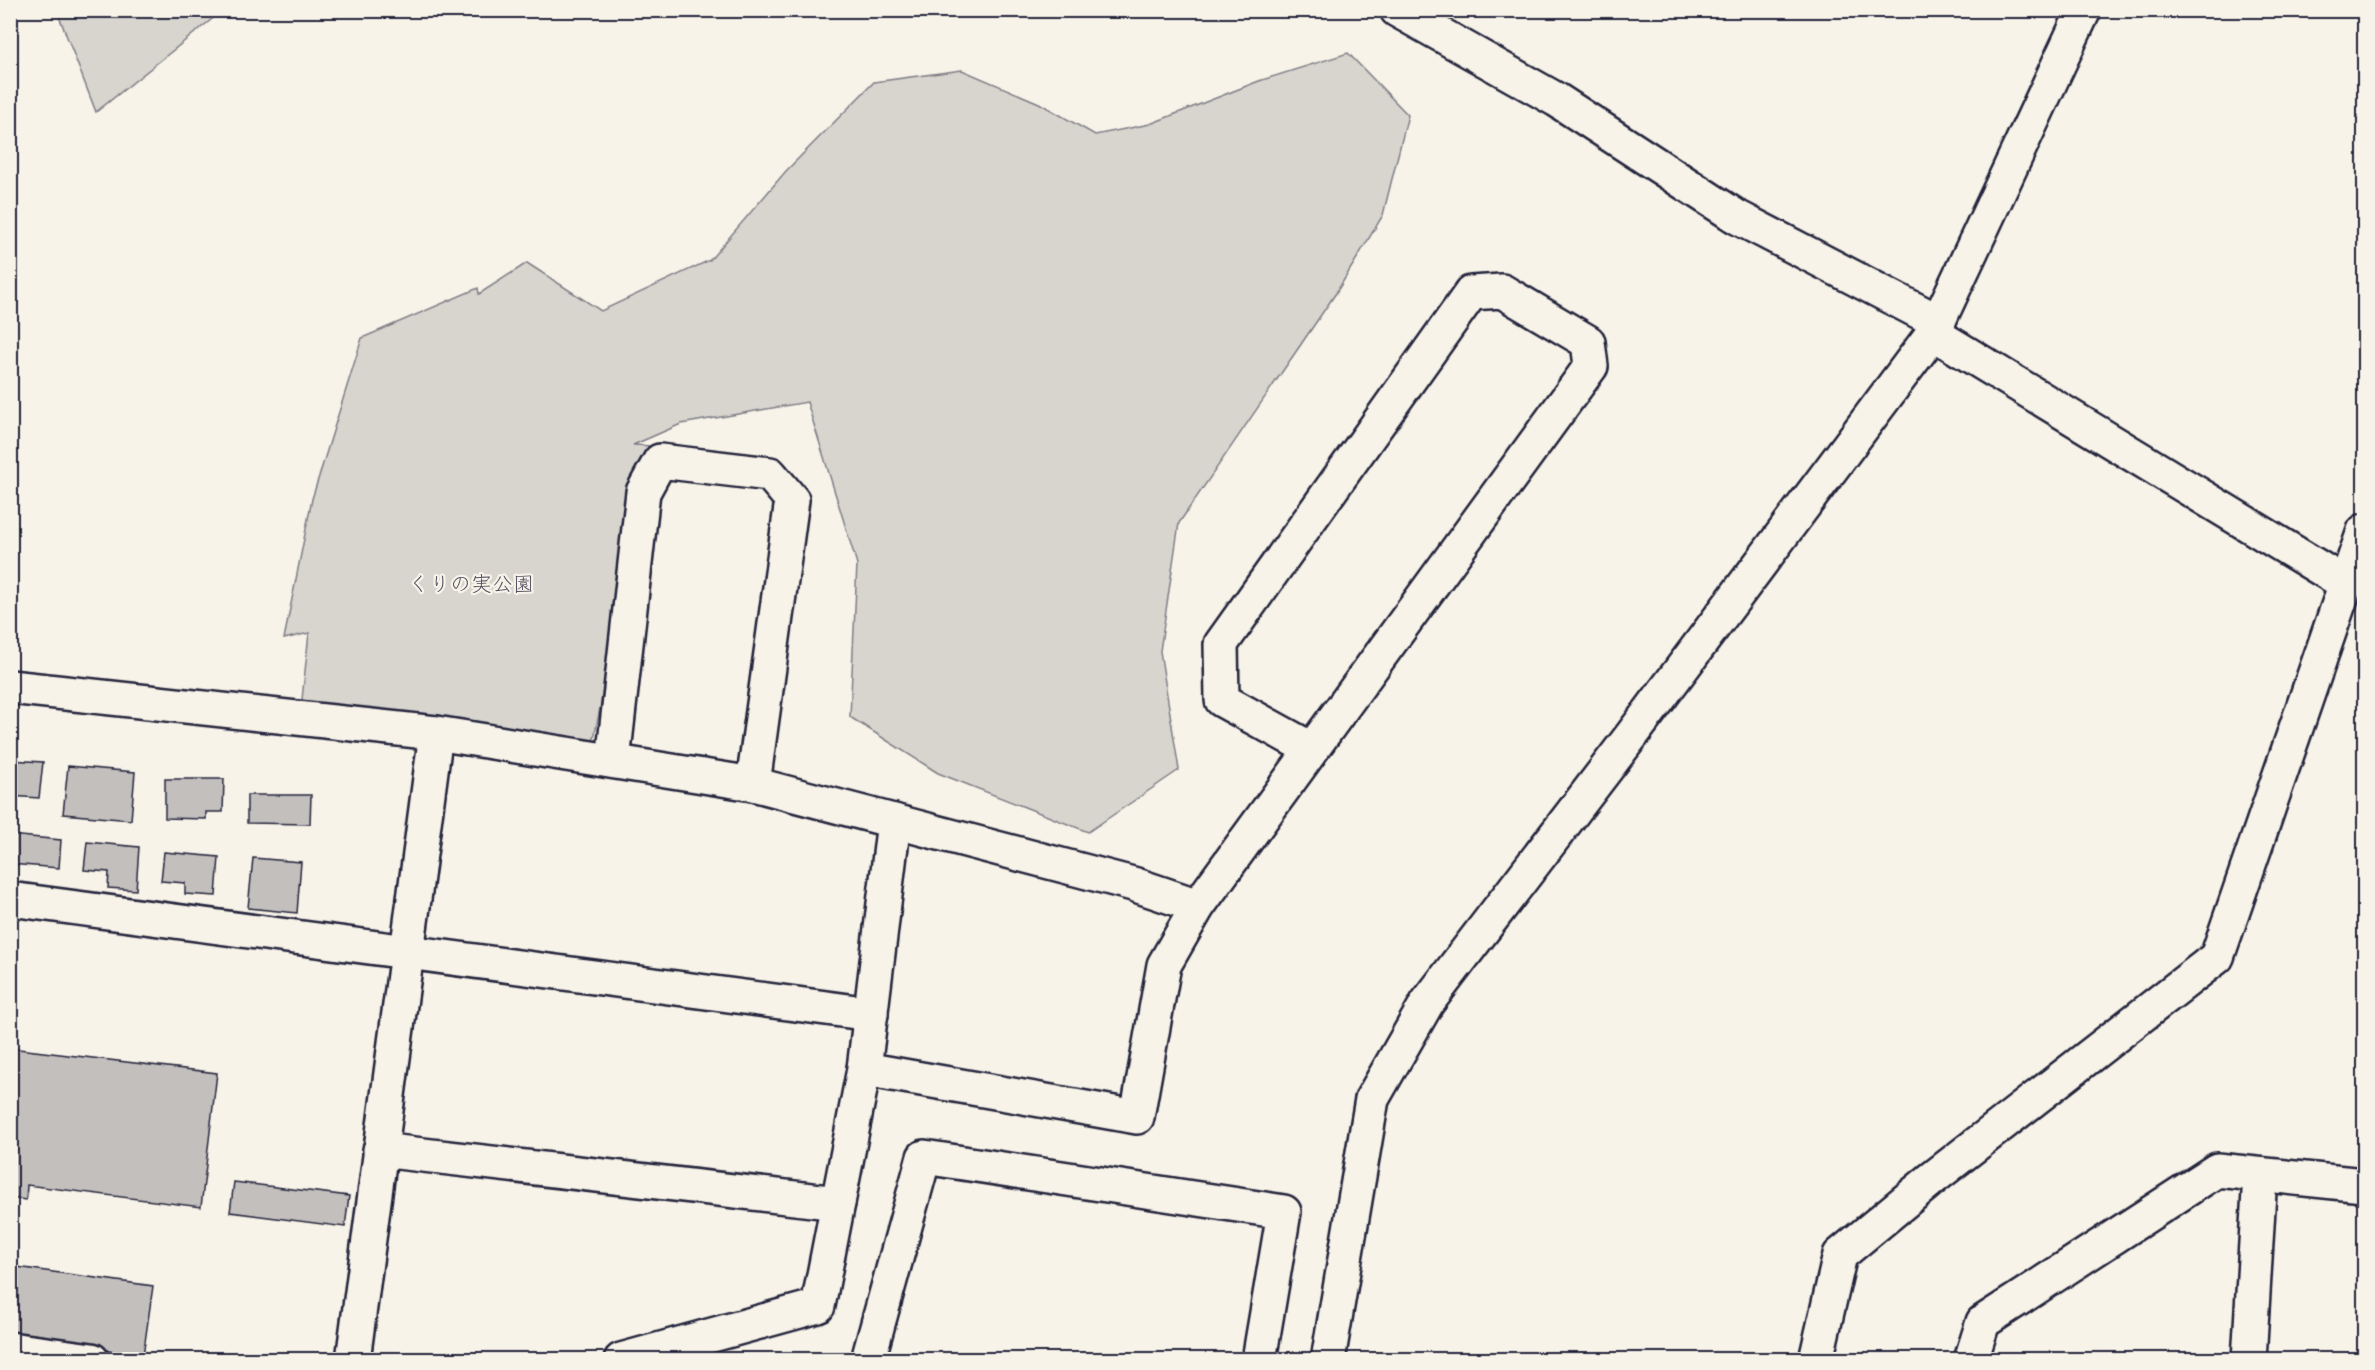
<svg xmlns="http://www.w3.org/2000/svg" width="2375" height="1370" font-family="Mynerve,'Klee One',sans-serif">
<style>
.green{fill:#d8d5cf;stroke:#7d7c85;stroke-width:1.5}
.building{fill:#c2bfbd;stroke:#22223b;stroke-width:1.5}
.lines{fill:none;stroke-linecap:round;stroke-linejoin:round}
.street-casing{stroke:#22223b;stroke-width:38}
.street{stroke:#f7f3e8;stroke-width:33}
.labels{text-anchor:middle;stroke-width:4.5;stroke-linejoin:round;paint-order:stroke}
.park-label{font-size:21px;fill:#504f60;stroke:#f7f3e8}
</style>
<rect width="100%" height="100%" fill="#f7f3e8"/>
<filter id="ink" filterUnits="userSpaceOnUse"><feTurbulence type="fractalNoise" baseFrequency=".0167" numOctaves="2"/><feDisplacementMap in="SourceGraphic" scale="12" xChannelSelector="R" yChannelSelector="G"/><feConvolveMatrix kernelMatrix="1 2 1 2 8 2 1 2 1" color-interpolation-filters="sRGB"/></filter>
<g filter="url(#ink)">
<g class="green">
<polygon points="57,11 222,11 96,112"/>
<polygon points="1348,53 1408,115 1383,215 1336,293 1179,523 1160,651 1179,770 1088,832 938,773 850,717 857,564 807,402 681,424 633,445 653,446 593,743 301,709 309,633 284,639 312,499 362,338 478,288 479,294 527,263 601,311 710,260 786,171 874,82 962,70 1039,103 1095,135 1150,124 1259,81"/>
</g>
<g class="building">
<polygon points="10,760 43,762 39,798 10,796"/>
<polygon points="68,766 135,772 131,820 63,814"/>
<polygon points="165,779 224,779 223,812 206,812 206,819 165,818"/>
<polygon points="247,795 311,795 310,824 247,823"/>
<polygon points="10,835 61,840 59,868 10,864"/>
<polygon points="87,842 139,847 136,890 108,888 109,872 84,870"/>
<polygon points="164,852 219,857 216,896 185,894 185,883 161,881"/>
<polygon points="253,858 301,862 297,913 248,908"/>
<polygon points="10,1048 217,1073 201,1207 27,1185 26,1200 10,1198"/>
<polygon points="234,1182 349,1196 345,1227 230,1212"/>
<polygon points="10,1266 153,1286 143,1356 10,1337"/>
</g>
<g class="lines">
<g class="street-casing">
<g id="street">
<polyline points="1397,10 1557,100 1737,217 1939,322"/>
<polyline points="1933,333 2346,584"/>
<polyline points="10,687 436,733 753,784 1133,884 1198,906"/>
<polyline points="613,761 643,492 660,461 770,474 792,500 753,784"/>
<polyline points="10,899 871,1014"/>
<polyline points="864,1069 894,821"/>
<polyline points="380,1150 838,1203"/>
<polyline points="10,1349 92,1360"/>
<polyline points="353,1360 436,733"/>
<polyline points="621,1360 818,1306 864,1069 1137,1117 1164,965 1198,906 1591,366 1588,342 1502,291 1471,293 1221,644 1222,700 1311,749"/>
<polyline points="868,1360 924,1157 1284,1212 1259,1360"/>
<polyline points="1328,1360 1372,1099 1427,1003 1632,735 1933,333 2084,10"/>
<polyline points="1816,1360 1840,1255 1933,1178 2217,957 2364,531"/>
<polyline points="1971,1360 1983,1322 2217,1170 2364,1185"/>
<polyline points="2249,1360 2260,1175"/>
</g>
</g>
<use href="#street" class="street"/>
</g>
</g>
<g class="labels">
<g class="park-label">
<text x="471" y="591">くりの実公園</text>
</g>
</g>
<rect width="2375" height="1370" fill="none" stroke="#f7f3e8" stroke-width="36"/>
<rect x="18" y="18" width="2339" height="1334" fill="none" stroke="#22223b" stroke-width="2" filter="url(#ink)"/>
</svg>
